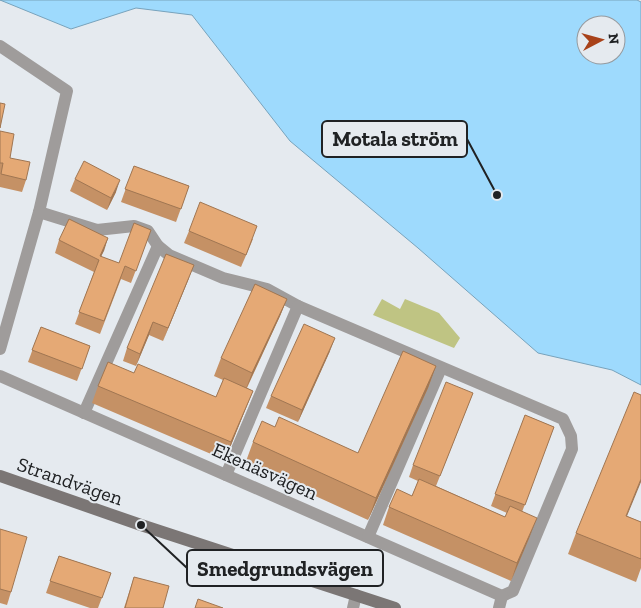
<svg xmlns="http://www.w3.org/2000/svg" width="641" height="608" font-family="'Zilla Slab',serif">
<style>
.green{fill:#bfc483}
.water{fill:#9edafd;stroke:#78a3bc;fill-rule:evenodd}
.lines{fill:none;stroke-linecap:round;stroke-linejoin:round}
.street{stroke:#9f9c9b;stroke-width:12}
.secondary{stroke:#7b7675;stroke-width:12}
.wall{fill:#c59165}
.shaded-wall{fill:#a07652}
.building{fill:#e5a975;stroke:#a07652}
.labels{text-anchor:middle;stroke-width:4;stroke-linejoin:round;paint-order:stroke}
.street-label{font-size:20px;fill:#202224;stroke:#e5eaef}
.leader{fill:none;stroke:#202224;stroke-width:2}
.callout-dot{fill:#202224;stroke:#e5eaef;stroke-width:2}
.callout{fill:#e5eaef;stroke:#202224;stroke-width:2}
.callout-label{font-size:21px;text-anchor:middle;font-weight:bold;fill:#202224}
</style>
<rect width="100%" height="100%" fill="#e5eaef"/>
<polygon class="green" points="382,299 400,309 405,299 439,313 460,338 454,348 373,315"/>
<path class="water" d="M0,0H637L641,2V385L612,370L538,353L418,248L290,141L192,15L136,8L71,29ZM586,25H616V55H586Z"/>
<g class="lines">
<g class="street">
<polyline points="0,46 67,91 39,212 0,349"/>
<polyline points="39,212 97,230 134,226 148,231 158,246 169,255 223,278 267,289 298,306 563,419 571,436 572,449 513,591 502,596"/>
<polyline points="0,376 502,596 499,608"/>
<polyline points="84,413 158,246"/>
<polyline points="226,475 298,306"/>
<polyline points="368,537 441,368"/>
<polyline points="353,608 356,595"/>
</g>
<polyline class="secondary" points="0,476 141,525 395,608"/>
</g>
<g class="wall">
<polygon points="0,131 10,158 26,180 22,192 0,187"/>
<polygon points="134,166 189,186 176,222 121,202"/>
<polygon points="75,179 116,192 107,210 70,191"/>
<polygon points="151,230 131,283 121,279 100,334 75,324 94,272 55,253 59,240 108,238 101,257 119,263"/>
<polygon points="189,231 253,239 241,267 184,243"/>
<polygon points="189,278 163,341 149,335 136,366 123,361 127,348"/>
<polygon points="287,299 280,316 247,388 253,391 246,408 225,460 92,403 98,386 134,373 216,397 223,380 214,376 221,358"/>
<polygon points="41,327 90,346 77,381 28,362"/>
<polygon points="330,351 298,422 266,408 271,396"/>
<polygon points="436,366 428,388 368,520 245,464 253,442 358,453"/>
<polygon points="473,393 436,486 505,517 507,513 491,506 525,415 554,427 522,512 530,536 511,581 383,525 389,507 412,496 418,481 409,477 413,465"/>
<polygon points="627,516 641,522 641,568 636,582 568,554 576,533"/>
<polygon points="0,529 11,592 7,605 0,603"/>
<polygon points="59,556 111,573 98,608 90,608 46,593"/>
<polygon points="134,577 163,608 124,608"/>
</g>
<g class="shaded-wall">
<polygon points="120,180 116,192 107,210 111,198"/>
<polygon points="108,238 104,251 97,264 100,256"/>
<polygon points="194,265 189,278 163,341 168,328"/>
<polygon points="287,299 280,316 245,391 252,373"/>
<polygon points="153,322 149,335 136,366 140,354"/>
<polygon points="335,338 330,351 298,422 302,410"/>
<polygon points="436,366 428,388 368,520 376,498"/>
<polygon points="253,391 246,408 225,460 231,442"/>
<polygon points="641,479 641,482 618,538 626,516"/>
<polygon points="537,518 530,536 511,581 517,563"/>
</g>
<g class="building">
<polygon points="0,103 5,104 0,128"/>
<polygon points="0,131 14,134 10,158 30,162 26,180 1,174 3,163 0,163"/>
<polygon points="84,161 120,180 111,198 75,179"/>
<polygon points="134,166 189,186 181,209 125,189"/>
<polygon points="200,202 257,226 246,255 189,231"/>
<polygon points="69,219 108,238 100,256 119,263 134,223 151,230 136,271 125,266 104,321 79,312 99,260 59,240"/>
<polygon points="166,254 194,265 168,328 153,322 140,354 127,348"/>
<polygon points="255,284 287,299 252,373 221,358"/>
<polygon points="304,324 335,338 302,410 271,396"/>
<polygon points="41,327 90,346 82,369 32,350"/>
<polygon points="403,351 436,366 376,498 253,442 262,421 275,427 279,417 358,453"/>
<polygon points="108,362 134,373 138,364 216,397 224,378 253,391 231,442 98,386"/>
<polygon points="446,382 473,393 440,476 413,465"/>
<polygon points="634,392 641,395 641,479 626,516 641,522 641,559 576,533"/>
<polygon points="525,415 554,427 525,505 495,494"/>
<polygon points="419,479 505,517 510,506 537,518 517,563 389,507 397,489 412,496"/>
<polygon points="0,529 27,537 11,592 0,589"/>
<polygon points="59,556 111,573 102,598 50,581"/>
<polygon points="134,577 169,586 163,608 125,608"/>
<polygon points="198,599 223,608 195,608"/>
</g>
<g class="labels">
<g class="street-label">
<text transform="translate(265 471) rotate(24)" y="7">Ekenäsvägen</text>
<text transform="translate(70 481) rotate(19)" y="7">Strandvägen</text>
</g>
</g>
<path class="leader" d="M497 195L467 139M141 525L187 568"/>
<g class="callout-dot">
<circle cx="497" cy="195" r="5"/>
<circle cx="141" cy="525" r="5"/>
</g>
<g class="callout">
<rect x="322" y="121" width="145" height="36" rx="5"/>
<rect x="187" y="550" width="196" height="36" rx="5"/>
</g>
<g class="callout-label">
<text x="395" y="146">Motala ström</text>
<text x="285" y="576">Smedgrundsvägen</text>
</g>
<g transform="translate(601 40) rotate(84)"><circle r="24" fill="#e5eaef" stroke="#969a9e"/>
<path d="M0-4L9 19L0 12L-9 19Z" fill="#a8421a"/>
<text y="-8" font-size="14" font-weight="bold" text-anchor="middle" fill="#202224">N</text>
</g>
</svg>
